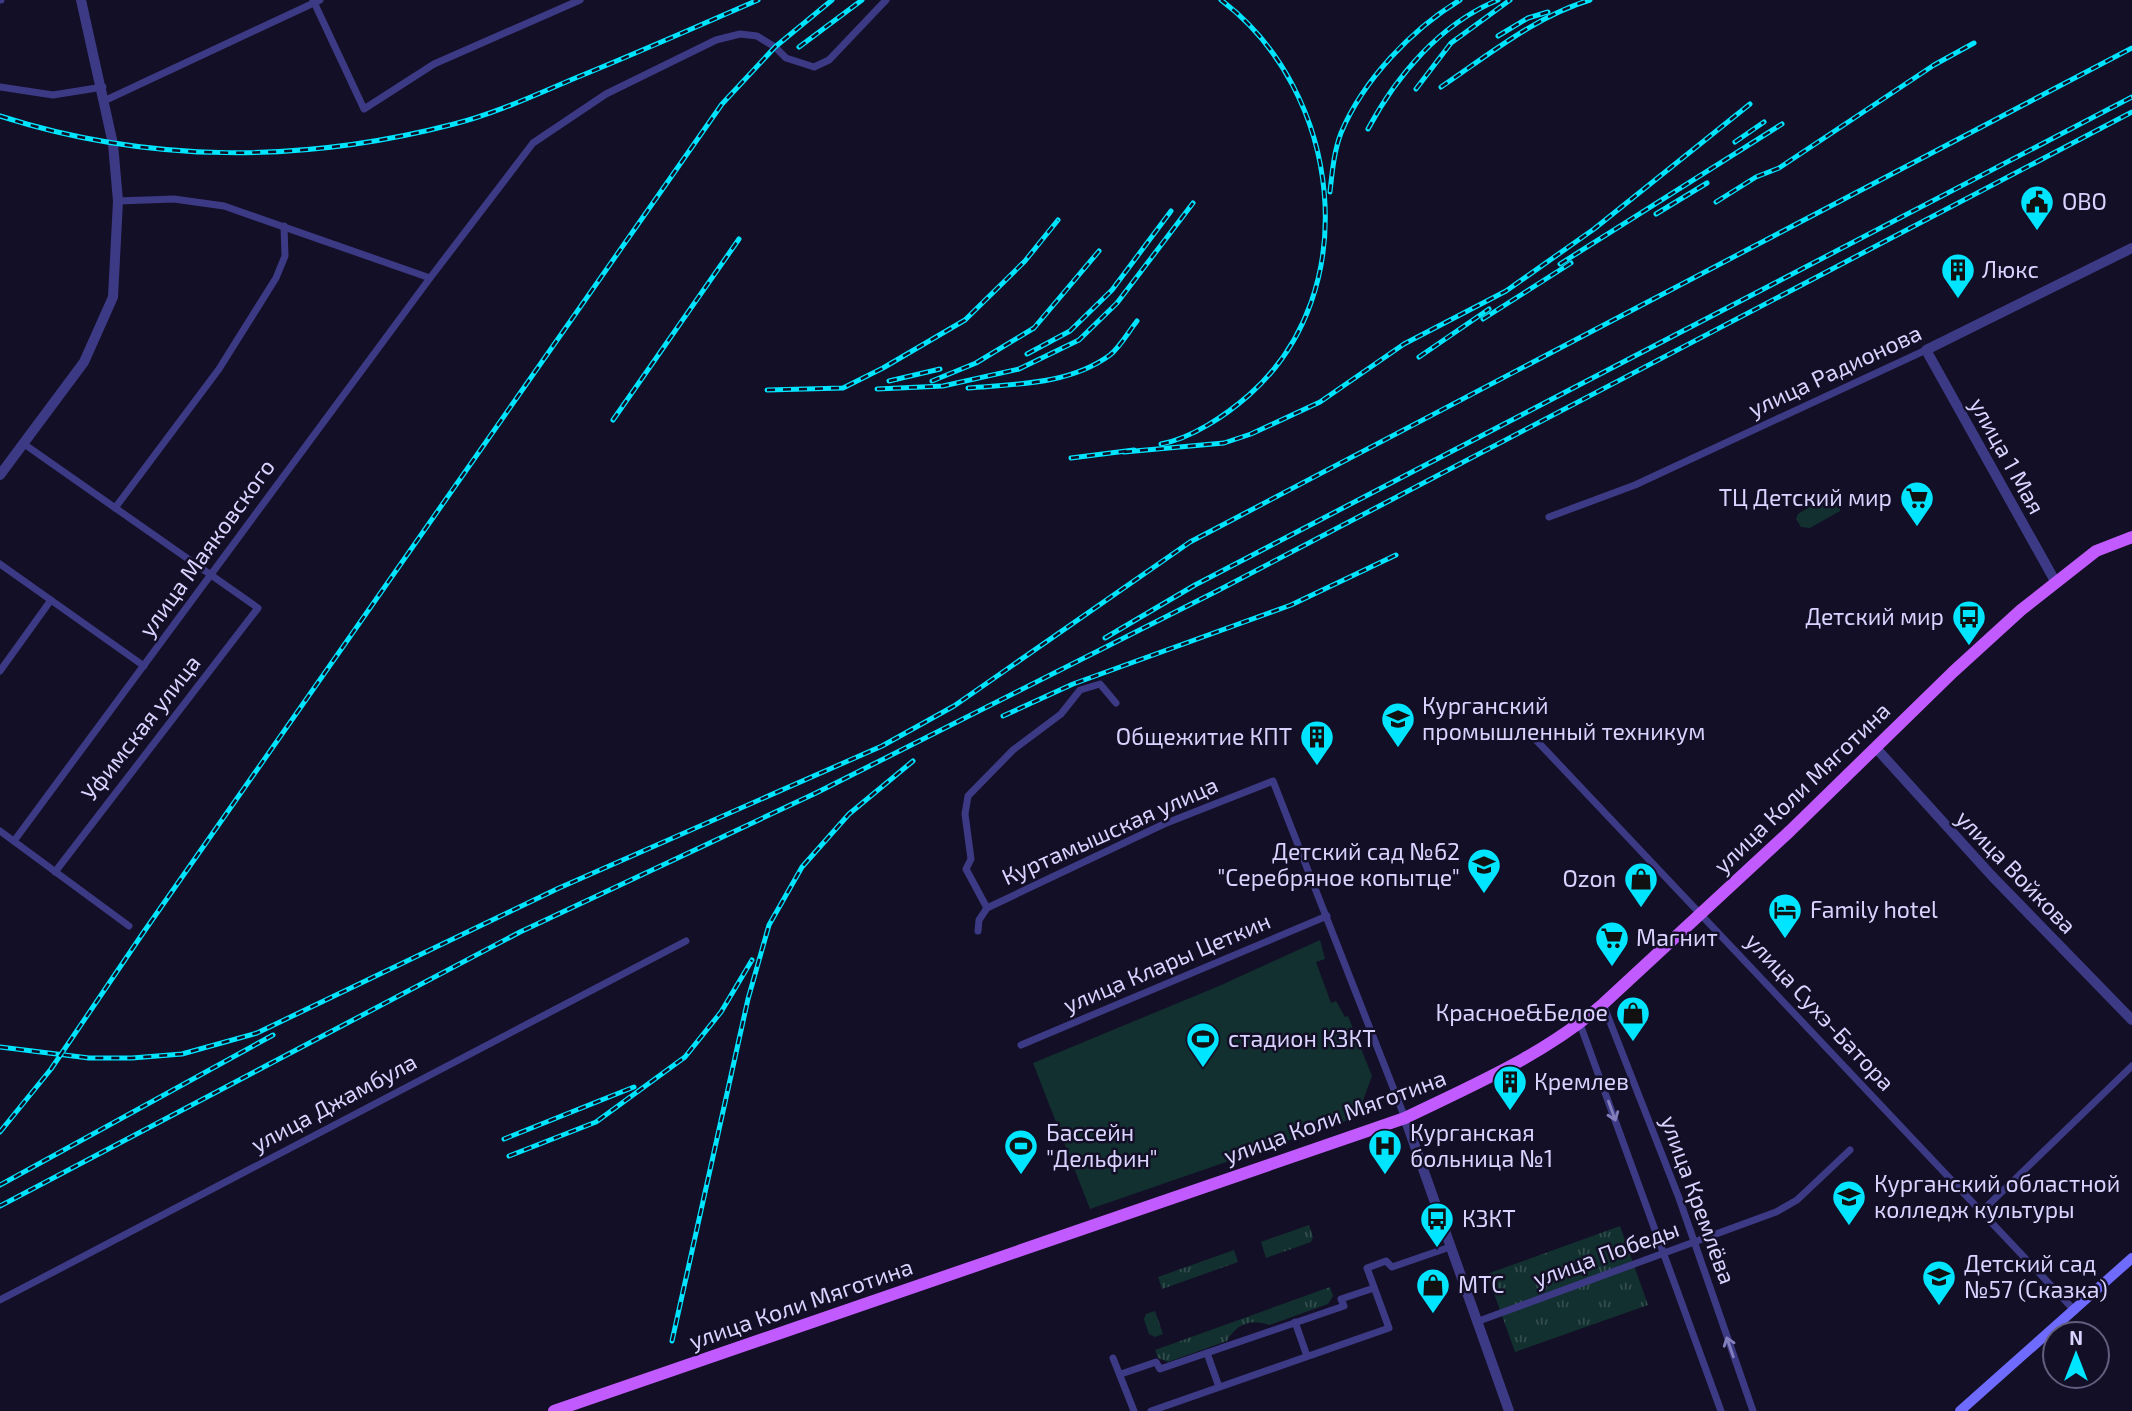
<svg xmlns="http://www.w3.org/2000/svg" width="2132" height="1411" font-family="'Exo 2',sans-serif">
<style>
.grass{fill:#12302f}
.park{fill:url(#park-tufts)}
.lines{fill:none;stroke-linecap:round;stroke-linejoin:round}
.minor{stroke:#3d3a85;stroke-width:7}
.tertiary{stroke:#3d3a85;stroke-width:10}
.secondary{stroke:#6f6bff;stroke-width:10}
.primary{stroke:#c25bff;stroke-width:12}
.rail-casing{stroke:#00e5ff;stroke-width:5}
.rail{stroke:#130f26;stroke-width:2.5;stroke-dasharray:8;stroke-linecap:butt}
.oneway{stroke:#837fbc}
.labels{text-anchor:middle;stroke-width:5;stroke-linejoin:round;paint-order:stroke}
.poi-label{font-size:23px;fill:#d9d4ff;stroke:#130f26;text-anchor:start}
.street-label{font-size:23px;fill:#d9d4ff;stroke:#130f26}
</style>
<defs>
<pattern id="park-tufts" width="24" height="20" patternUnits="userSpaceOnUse" patternTransform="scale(1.75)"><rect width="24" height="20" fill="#12302f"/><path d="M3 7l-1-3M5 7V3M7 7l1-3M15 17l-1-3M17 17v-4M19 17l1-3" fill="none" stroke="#344d4e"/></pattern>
</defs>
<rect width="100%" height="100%" fill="#130f26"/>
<g class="grass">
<polygon points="1830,494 1840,497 1840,511 1810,528 1801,527 1796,519 1798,514"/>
<polygon points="1320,940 1325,959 1316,962 1331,1003 1336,1001 1345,1017 1348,1016 1372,1076 1357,1117 1090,1209 1033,1063 1219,986"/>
</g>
<g class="park">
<polygon points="1309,1225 1313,1237 1311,1242 1266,1258 1261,1242"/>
<polygon points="1620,1226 1648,1305 1515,1352 1487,1274"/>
<polygon points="1234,1250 1238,1262 1162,1289 1158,1277"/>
<path d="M1330,1287L1333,1296L1328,1304L1269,1325C1251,1318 1236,1324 1227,1341L1168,1362L1158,1358L1155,1350Z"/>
<polygon points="1155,1311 1163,1334 1155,1337 1149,1334 1144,1319 1146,1314"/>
</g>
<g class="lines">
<g class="minor">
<polyline points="0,0 1,0"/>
<polyline points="313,0 364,109 434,64 580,0"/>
<polyline points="0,87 53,95 103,87"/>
<polyline points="106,100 320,0"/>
<polyline points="118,201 174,199 224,206 430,278 533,143 606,94 716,40 740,34 757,36 775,47 786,58 814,67 829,60 886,0"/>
<polyline points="24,444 258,608 55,872"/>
<polyline points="115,508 219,369 276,278 285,256 284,226"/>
<polyline points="1549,517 1635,485 1926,350"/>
<polyline points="0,564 144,666"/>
<polyline points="0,671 51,600"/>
<polyline points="1537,741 2075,1311"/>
<polyline points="0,831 129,926"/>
<polyline points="14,841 430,278"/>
<polyline points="987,908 966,869 971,859 965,814 968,796 1013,750 1061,714 1080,690 1100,684 1116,703"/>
<polyline points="978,931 979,920 987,908 1164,824 1273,781 1405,1118"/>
<polyline points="1603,1004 1679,1198 1753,1411"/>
<polyline points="1580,1024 1721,1411"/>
<polyline points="1021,1045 1327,916"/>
<polyline points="1981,1212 2132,1066"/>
<polyline points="0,1300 686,941"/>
<polyline points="1295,1322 1307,1356"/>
<polyline points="1476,1322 1776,1212 1797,1200 1850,1150"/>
<polyline points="1207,1353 1219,1387"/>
<polyline points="1113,1358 1134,1411"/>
<polyline points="1121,1374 1156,1362 1160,1369 1344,1306 1341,1299 1374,1288"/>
<polyline points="1151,1411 1389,1328 1367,1268 1386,1261 1392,1267 1450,1247"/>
</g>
<g class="tertiary">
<polyline points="0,475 84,362 113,297 118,201 113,144 81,0"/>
<polyline points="2055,581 1926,350 2132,248"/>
<polyline points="1876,748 1991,875 2132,1020"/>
<polyline points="1405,1118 1509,1411"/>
</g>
<polyline class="secondary" points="1960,1411 2132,1258"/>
<path class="primary" d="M554,1411L1405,1118C1475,1084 1544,1055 1603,1004L1790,831L1953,672L2021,610L2096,551L2132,537"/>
<g class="rail-casing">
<g id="rail">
<polyline points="1498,36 1528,18 1548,12"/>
<polyline points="799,47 862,0"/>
<path d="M1441,87C1487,56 1536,16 1590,0"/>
<polyline points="1416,89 1451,43 1510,0"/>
<path d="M0,116C149,164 304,163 454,124C494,114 535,95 573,79C635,54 696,27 758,0"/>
<path d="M1368,129C1397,75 1440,24 1498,0"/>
<polyline points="1735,142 1764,122"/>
<path d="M1330,192C1332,173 1334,151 1341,133C1363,80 1412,29 1460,0"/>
<polyline points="1716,202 1756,177 1779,168 1934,65 1974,43"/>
<polyline points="1656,214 1707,183"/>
<polyline points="1560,264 1782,124"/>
<polyline points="1483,319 1571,263"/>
<polyline points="1027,354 1070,331 1112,290 1171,211"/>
<polyline points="1419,357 1489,309"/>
<polyline points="889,381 940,369"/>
<polyline points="932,381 976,363 1034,328 1099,251"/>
<path d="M968,388C1015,384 1069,385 1110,355C1120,347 1129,331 1137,321"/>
<polyline points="877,389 943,386 1019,369 1079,340 1117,303 1193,203"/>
<polyline points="767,390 843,388 883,368 965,320 1025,261 1058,220"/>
<polyline points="613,420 739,239"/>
<path d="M1161,444C1192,438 1225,416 1249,395C1366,292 1342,91 1221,0"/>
<polyline points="1124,452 1224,443 1251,434 1320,402 1404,344 1506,291 1594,229 1750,104"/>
<polyline points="1071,458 1134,450"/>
<polyline points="1105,638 1195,585 2132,97"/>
<polyline points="1003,716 1073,684 1291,605 1396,555"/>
<polyline points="0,1047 89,1058 132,1058 182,1054 257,1033 559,888 882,746 954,706 1190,542 2132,48"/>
<polyline points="0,1132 51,1069 143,933 722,104 775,47 832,0"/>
<polyline points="504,1139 634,1087"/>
<polyline points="509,1156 596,1122 685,1057 721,1012 752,960"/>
<polyline points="0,1185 273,1035"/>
<polyline points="0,1206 520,932 816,793 1217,591 2132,112"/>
<polyline points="672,1341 748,999 769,925 802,867 849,814 913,761"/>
</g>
</g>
<use href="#rail" class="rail"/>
</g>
<defs><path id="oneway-shaft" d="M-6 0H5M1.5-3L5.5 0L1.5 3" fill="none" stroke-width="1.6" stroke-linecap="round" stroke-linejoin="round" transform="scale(1.75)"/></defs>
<g class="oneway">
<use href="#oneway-shaft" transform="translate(1612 1111) rotate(70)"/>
<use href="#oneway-shaft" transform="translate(1730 1347) rotate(-109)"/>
</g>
<defs>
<g id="civic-pin" transform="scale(1.75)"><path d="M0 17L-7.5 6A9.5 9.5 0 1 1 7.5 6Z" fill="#00e5ff" stroke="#130f26"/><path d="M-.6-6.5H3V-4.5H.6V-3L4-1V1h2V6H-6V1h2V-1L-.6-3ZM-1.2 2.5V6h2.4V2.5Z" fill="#111"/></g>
<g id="building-pin" transform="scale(1.75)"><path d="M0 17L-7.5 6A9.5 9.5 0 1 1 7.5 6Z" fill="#00e5ff" stroke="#130f26"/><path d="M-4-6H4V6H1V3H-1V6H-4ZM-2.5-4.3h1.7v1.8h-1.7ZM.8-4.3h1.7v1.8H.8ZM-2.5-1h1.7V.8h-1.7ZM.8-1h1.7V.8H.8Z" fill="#111"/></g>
<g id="supermarket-pin" transform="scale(1.75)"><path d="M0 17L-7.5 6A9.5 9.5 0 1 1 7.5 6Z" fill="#00e5ff" stroke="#130f26"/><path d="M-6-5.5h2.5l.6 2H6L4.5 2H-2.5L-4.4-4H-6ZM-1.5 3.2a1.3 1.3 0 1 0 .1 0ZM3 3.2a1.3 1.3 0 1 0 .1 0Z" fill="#111"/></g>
<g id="bus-pin" transform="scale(1.75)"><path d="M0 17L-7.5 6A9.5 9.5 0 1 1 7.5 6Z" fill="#00e5ff" stroke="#130f26"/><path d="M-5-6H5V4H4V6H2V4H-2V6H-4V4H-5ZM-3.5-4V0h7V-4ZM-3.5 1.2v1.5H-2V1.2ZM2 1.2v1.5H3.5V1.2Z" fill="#111"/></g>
<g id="university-pin" transform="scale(1.75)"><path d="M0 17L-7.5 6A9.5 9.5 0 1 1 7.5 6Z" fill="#00e5ff" stroke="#130f26"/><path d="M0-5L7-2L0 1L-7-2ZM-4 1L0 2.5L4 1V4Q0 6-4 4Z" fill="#111"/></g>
<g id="school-pin" transform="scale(1.75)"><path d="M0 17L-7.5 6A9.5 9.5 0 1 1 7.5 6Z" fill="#00e5ff" stroke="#130f26"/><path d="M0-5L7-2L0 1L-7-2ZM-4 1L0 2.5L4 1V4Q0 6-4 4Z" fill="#111"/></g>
<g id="shop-pin" transform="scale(1.75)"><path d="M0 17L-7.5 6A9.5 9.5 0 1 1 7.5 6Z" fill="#00e5ff" stroke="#130f26"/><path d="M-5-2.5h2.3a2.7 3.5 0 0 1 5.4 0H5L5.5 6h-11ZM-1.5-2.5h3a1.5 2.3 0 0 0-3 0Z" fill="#111"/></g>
<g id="hotel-pin" transform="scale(1.75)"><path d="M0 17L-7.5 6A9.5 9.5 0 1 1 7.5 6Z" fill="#00e5ff" stroke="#130f26"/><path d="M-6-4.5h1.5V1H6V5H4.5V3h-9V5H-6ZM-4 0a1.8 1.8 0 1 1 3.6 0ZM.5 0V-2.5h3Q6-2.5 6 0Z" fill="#111"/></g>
<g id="stadium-pin" transform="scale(1.75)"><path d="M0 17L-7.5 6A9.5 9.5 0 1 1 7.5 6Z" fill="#00e5ff" stroke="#130f26"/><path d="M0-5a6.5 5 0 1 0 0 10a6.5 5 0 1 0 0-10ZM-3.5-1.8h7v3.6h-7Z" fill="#111"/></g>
<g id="hospital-pin" transform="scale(1.75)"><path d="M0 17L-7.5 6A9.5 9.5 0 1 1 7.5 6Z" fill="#00e5ff" stroke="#130f26"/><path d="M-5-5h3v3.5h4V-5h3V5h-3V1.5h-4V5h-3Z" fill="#111"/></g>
</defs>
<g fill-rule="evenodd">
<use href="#civic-pin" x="2037" y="202"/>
<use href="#building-pin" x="1958" y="270"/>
<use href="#supermarket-pin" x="1917" y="498"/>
<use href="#bus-pin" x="1969" y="617"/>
<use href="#university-pin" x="1398" y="719"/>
<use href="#building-pin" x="1317" y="737"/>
<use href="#school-pin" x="1484" y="865"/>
<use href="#shop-pin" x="1641" y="879"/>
<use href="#hotel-pin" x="1785" y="910"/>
<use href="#supermarket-pin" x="1612" y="938"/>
<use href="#shop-pin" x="1633" y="1013"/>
<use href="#stadium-pin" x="1203" y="1039"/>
<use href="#building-pin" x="1510" y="1082"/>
<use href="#stadium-pin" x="1021" y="1146"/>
<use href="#hospital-pin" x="1385" y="1146"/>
<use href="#university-pin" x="1849" y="1197"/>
<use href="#bus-pin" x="1437" y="1219"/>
<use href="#school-pin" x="1939" y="1277"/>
<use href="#shop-pin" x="1433" y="1285"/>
</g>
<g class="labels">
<g class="poi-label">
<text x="2062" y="210">OBO</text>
<text x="1982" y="278">Люкс</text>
<text x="1892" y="506" text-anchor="end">ТЦ Детский мир</text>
<text x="1944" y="625" text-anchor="end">Детский мир</text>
<text x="1422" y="714">Курганский<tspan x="1422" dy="26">промышленный техникум</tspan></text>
<text x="1292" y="745" text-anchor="end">Общежитие КПТ</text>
<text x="1460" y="860" text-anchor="end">Детский сад №62<tspan x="1460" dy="26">"Серебряное копытце"</tspan></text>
<text x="1616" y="887" text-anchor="end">Ozon</text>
<text x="1810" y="918">Family hotel</text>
<text x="1636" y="946">Магнит</text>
<text x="1608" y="1021" text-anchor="end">Красное&amp;Белое</text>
<text x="1228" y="1047">стадион КЗКТ</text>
<text x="1534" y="1090">Кремлев</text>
<text x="1046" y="1141">Бассейн<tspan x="1046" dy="26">"Дельфин"</tspan></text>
<text x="1410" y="1141">Курганская<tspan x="1410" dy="26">больница №1</tspan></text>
<text x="1874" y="1192">Курганский областной<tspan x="1874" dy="26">колледж культуры</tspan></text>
<text x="1462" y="1227">КЗКТ</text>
<text x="1964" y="1272">Детский сад<tspan x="1964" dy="26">№57 (Сказка)</tspan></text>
<text x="1458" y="1293">МТС</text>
</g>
<g class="street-label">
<text transform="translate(1835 371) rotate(-25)" y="8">улица Радионова</text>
<text transform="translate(2007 456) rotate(61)" y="8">улица 1 Мая</text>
<text transform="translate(207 548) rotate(-54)" y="8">улица Маяковского</text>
<text transform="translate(141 728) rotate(-52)" y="8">Уфимская улица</text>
<text transform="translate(1802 788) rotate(-44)" y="8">улица Коли Мяготина</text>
<text transform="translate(1110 831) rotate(-24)" y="8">Куртамышская улица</text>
<text transform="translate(2016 872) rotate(46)" y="8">улица Войкова</text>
<text transform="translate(1167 963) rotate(-23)" y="8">улица Клары Цеткин</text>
<text transform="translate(1820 1012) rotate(47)" y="8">улица Сухэ-Батора</text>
<text transform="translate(334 1103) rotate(-28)" y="8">улица Джамбула</text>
<text transform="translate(1335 1117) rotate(-20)" y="8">улица Коли Мяготина</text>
<text transform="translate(1698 1200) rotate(70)" y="8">улица Кремлёва</text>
<text transform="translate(1606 1254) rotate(-20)" y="8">улица Победы</text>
<text transform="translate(801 1304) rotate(-19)" y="8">улица Коли Мяготина</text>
</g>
</g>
<g transform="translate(2076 1355)"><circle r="33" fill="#130f26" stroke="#625e7d" stroke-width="2"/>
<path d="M0-5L12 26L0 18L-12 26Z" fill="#00e5ff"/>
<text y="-10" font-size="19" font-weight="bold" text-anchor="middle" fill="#d9d4ff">N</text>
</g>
</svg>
